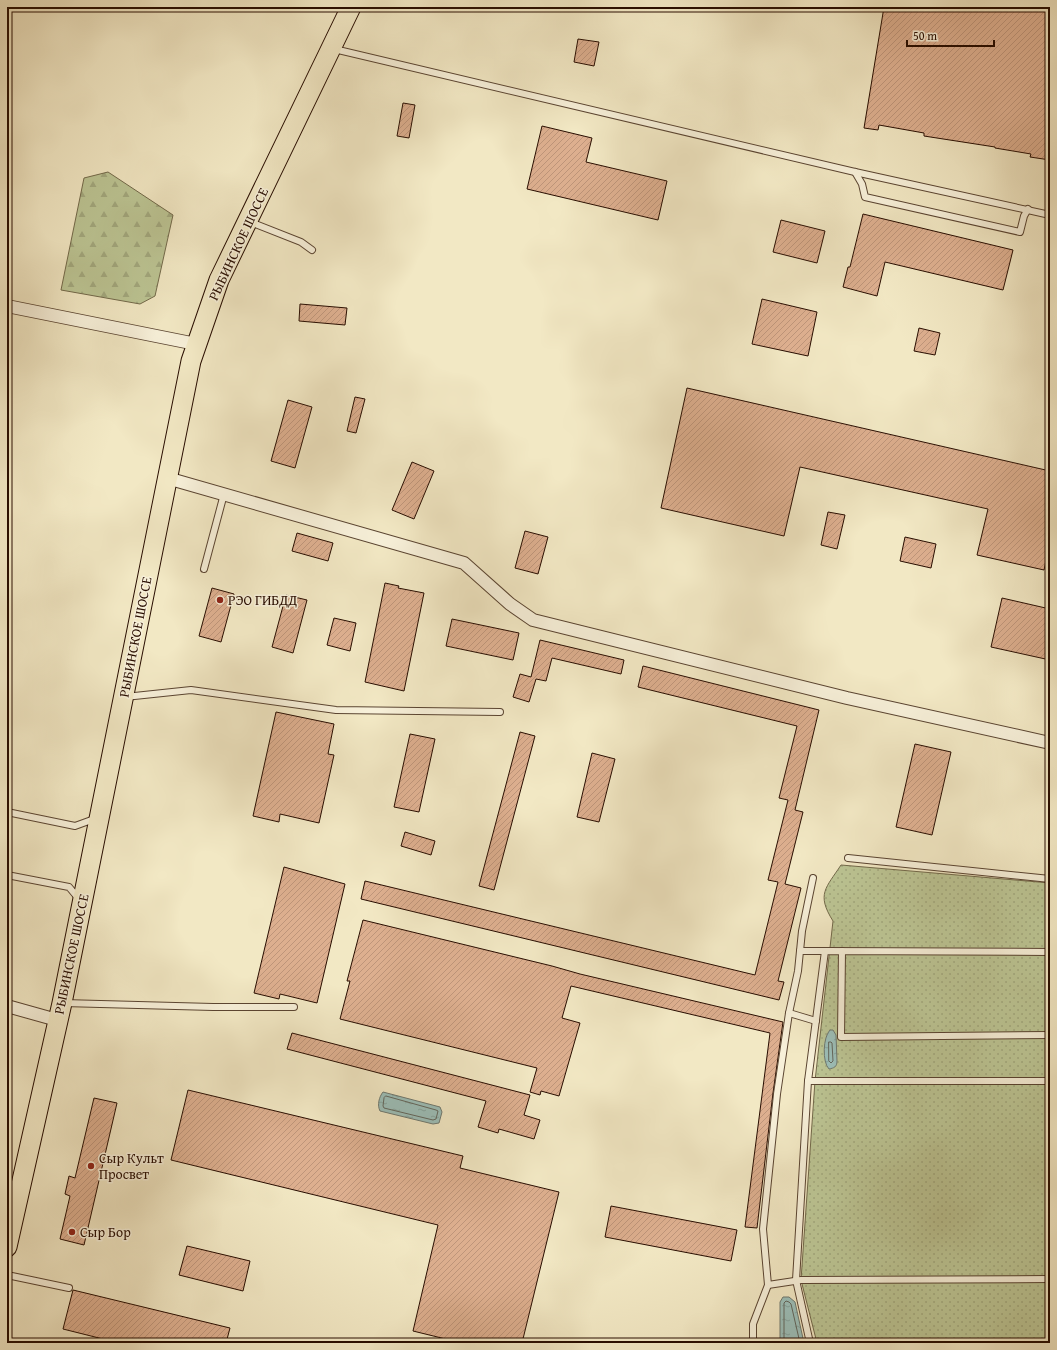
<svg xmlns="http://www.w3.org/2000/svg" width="1057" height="1350" font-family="'Gentium Book Plus',serif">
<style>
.forest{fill:url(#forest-firs);stroke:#72694a}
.garden{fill:url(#garden-dots);stroke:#72694a}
.water{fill:url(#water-ripples);stroke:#6e786f}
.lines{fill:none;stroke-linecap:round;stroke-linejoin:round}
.shore{stroke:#62665c;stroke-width:1}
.building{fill:url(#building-hatch);stroke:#280d00}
.service-casing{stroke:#5a4431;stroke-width:8}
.minor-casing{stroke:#5a4431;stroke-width:14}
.primary-casing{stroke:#280d00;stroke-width:21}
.service{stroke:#f7f0d9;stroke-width:6}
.minor{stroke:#f7f0d9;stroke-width:12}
.primary{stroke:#f2e8c4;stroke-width:19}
.poi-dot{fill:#8f2418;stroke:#f7f0d9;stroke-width:1.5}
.labels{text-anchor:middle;stroke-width:3;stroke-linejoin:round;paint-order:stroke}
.street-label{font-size:14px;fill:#280d00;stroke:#f7f0d9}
.poi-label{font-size:14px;fill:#280d00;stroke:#f7f0d9;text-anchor:start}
</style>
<defs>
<pattern id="forest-firs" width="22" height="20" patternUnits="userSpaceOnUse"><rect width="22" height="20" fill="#bcc594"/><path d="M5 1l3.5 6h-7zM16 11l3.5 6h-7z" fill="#a2a87e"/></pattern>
<pattern id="garden-dots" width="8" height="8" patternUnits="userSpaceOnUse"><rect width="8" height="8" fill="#bcc594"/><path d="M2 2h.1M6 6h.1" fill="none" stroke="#a2a87e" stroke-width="1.8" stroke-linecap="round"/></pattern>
<pattern id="water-ripples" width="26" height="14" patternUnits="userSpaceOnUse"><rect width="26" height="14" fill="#9cbfb9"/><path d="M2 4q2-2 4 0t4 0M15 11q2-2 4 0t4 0" fill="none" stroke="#86a39d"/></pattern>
<pattern id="building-hatch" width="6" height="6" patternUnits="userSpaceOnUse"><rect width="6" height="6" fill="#ddaf8f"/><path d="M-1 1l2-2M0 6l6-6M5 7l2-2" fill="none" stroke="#be957a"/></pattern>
</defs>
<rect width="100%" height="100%" fill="#f2e8c4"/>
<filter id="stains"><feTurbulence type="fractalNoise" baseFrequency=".005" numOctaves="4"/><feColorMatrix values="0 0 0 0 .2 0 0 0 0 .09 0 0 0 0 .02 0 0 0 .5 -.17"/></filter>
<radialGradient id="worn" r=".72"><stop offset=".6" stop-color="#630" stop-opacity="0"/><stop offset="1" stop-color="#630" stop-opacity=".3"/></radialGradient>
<polygon class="forest" points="108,172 173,215 155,296 140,304 61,290 84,178"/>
<path class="garden" d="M841,865L1050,883V1343H817L801,1280L815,1081L833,921C816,894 826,888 841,865Z"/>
<g class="water">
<path d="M830,1030H833L836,1035L837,1061C837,1067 834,1068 829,1069C822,1062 823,1037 830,1030Z"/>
<path d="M383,1092L440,1107L442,1112L439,1123L433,1124L380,1111C377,1105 379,1097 383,1092Z"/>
<polygon points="783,1297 789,1297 795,1302 804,1343 780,1343 780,1302"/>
</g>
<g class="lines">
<g class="shore">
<polygon points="829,1042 831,1042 832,1043 833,1061 831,1063 829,1061"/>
<polygon points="386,1096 436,1110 438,1111 436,1119 433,1120 384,1108 383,1106 384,1098"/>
<polyline points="784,1343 784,1303 786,1301 789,1302 791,1304 800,1343"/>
</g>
</g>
<g class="building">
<polygon points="884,7 1050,7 1050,160 1030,157 1031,154 995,148 995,147 924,136 924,133 879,125 878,130 864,128"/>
<polygon points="578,39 599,42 594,66 574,62"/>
<polygon points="403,103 415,105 409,138 397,136"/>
<polygon points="542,126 592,138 586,162 667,181 658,220 527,189"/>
<polygon points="863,214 1013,250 1003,290 885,262 877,296 843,287 848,267 850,267"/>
<polygon points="781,220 825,231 817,263 773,252"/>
<polygon points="762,299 817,312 808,356 752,344"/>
<polygon points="300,304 347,308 345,325 299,321"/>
<polygon points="919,328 940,333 935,355 914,351"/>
<polygon points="687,388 1050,471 1050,543 1044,570 977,555 988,509 800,467 784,536 661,508"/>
<polygon points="355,397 365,399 356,433 347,431"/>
<polygon points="288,400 312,407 295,468 271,461"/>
<polygon points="412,462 434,471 414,519 392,510"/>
<polygon points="828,512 845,515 837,549 821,545"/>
<polygon points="525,531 548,537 538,574 515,568"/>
<polygon points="297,533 333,543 328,561 292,551"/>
<polygon points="905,537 936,544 931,568 900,561"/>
<polygon points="385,583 399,586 398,588 424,593 404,691 365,682"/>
<polygon points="212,588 234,594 221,642 199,636"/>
<polygon points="286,595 307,600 293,653 272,647"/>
<polygon points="1002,598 1050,609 1050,660 991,647"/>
<polygon points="334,618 356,623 350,651 327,645"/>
<polygon points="452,619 519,633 513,660 446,646"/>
<polygon points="540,640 624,660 621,674 552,658 546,681 536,679 529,702 513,697 520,674 531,677"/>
<polygon points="643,666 819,710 795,810 803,812 785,884 801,888 778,981 784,982 779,1000 361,899 365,881 755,975 778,882 768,880 788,800 779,798 797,726 638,687"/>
<polygon points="276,712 334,724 328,754 334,755 319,823 280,814 279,822 253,816"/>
<polygon points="520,732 535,736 494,890 479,886"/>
<polygon points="410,734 435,739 419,812 394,807"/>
<polygon points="915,744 951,752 932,835 896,827"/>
<polygon points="592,753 615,759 599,822 577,817"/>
<polygon points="405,832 435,841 431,855 401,846"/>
<polygon points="284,867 345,884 317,1003 280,994 279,999 254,993"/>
<polygon points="363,920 552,966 580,974 783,1022 773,1093 757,1228 745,1227 770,1033 571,986 562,1018 580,1023 559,1096 541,1091 540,1095 530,1092 537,1068 340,1019 350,981 347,981"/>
<polygon points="292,1033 530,1095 524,1115 540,1120 534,1139 499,1129 498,1133 478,1127 486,1101 287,1049"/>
<polygon points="188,1090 463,1156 460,1168 559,1192 522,1343 462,1343 413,1331 438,1225 171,1160"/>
<polygon points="94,1098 117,1103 84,1245 60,1239 70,1196 65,1194 69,1176 75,1178"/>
<polygon points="611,1206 737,1230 731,1261 605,1237"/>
<polygon points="187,1246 250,1261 243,1291 179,1275"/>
<polygon points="73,1290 230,1328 226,1343 119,1343 63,1329"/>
</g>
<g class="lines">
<g class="service-casing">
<g id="service">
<polyline points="334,49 855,172 1050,215"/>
<polyline points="855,172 862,184 865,197 1020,232 1024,216 1028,209"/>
<polyline points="250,222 301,242 312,250"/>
<polyline points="204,569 224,494"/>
<polyline points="125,697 191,690 336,710 500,712"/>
<polyline points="7,812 75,826 97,818"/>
<polyline points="848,858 1050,879"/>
<polyline points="7,875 69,887 79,899"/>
<polyline points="800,951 825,951"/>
<polyline points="842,951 841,1037 1050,1035"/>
<polyline points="63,1003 213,1007 294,1007"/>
<polyline points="789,1013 816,1021"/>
<polyline points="808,1081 1050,1081"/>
<polyline points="7,1275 69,1288"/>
<polyline points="768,1285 801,1280 1050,1279"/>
<polyline points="753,1343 753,1324 768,1285 763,1229 777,1094 789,1013 798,971 802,931 813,878"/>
<polyline points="810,1343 796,1280 808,1081 825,951 1050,952"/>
</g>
</g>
<g class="minor-casing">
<g id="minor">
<polyline points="7,306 196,344"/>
<polyline points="167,478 464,563 510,604 533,620 847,698 1050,743"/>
<polyline points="7,1006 57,1020"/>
</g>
</g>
<g class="primary-casing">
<polyline id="primary" points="7,1247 62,1003 191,361 219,280 351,7"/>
</g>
<use href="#service" class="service"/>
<use href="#minor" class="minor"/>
<use href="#primary" class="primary"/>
</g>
<g class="poi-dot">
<circle cx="220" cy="600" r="4"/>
<circle cx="91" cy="1166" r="4"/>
<circle cx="72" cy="1232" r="4"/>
</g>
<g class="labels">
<g class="street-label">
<text transform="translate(238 244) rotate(-65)" y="5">РЫБИНСКОЕ ШОССЕ</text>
<text transform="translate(135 637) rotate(-79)" y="5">РЫБИНСКОЕ ШОССЕ</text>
<text transform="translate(71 954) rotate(-78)" y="5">РЫБИНСКОЕ ШОССЕ</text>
</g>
<g class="poi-label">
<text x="228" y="605">РЭО ГИБДД</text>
<text x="99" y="1163">Сыр Культ<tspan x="99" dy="16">Просвет</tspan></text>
<text x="80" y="1237">Сыр Бор</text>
</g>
</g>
<rect width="1057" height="1350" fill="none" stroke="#f2e8c4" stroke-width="24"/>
<rect x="8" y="8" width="1041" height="1334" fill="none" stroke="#280d00" stroke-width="2"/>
<rect x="12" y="12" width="1033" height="1326" fill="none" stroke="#280d00"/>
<path d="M907 40v6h87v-6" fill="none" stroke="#280d00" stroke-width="2"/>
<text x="913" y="40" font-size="12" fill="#280d00" stroke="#f7f0d9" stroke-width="3" paint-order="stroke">50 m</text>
<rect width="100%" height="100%" filter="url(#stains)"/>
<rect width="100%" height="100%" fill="url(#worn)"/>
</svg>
